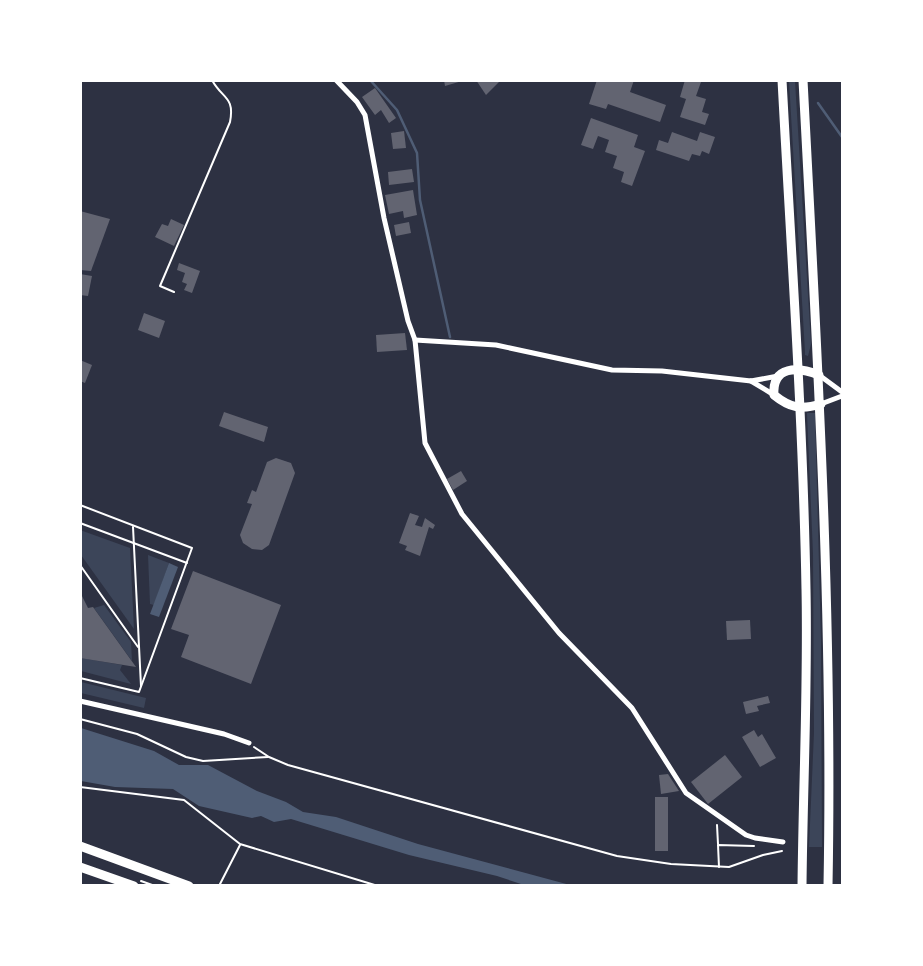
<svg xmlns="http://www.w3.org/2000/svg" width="923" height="966" font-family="Karla,sans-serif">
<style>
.green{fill:#3c4559}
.water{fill:#4f5d75}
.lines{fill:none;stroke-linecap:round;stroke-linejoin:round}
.stream{stroke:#4f5d75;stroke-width:2.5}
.building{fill:#626471}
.path{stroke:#fff;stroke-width:2}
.minor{stroke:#fff;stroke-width:5}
.primary{stroke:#fff;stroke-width:9}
</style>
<rect width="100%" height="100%" fill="#2d3142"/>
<g class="green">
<polygon points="789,81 795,81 811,344 808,356 805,355 805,352"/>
<polygon points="807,413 815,413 821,640 822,847 809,847 814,733 813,554"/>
<polygon points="80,530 130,548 134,629 81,555"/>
<polygon points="148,555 169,563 154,605 150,604"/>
<polygon points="104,605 131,642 132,661 94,608"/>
<polygon points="81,658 122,665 120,670 131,684 81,671"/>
<polygon points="81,682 146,698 144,708 81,693"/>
</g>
<g class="water">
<polygon points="169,563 178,567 159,617 150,614"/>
<polygon points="81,728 154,751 179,765 208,765 257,791 286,802 303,812 336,817 418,844 570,885 524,885 497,876 409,855 291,819 274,822 261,816 252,818 199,806 173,789 115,787 81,781"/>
</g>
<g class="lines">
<g class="stream">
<polyline points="370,80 397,110 417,153 420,200 450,337"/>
<polyline points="818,103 842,137"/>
</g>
</g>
<g class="building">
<polygon points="444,80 462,80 462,81 445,86"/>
<polygon points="476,80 501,80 486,95"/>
<polygon points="597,80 634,80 630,92 666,105 660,122 608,104 606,109 589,104"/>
<polygon points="685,80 701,82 696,96 706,99 702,112 709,114 705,125 680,117 686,99 680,97"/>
<polygon points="375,88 396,118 389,123 381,110 375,115 362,97"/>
<polygon points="591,118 638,135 634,147 645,151 632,186 621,182 624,172 613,168 617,156 605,152 609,140 598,136 593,149 581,145"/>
<polygon points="404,131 406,148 393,149 391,133"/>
<polygon points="672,132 697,141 700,132 715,137 709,154 702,151 700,156 692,154 689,161 656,150 659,140 668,143"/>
<polygon points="412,169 414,182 389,185 388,172"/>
<polygon points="413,190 417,215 404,218 403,211 389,214 385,195"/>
<polygon points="80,211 110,219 91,271 80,270"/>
<polygon points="171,219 184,225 174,246 155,237 162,224 168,226"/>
<polygon points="409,222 411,233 396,236 394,225"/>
<polygon points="179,263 200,271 192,293 184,290 187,284 182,282 185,273 177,270"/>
<polygon points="80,274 92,276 88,296 80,295"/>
<polygon points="144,313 165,321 159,338 138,330"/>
<polygon points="405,333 407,350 377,352 376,335"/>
<polygon points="80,360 92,365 85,383 80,381"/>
<polygon points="224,412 268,427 264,442 219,426"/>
<polygon points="276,458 291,463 295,473 269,545 262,550 252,549 243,543 240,535 252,504 247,503 252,490 256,492 267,462"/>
<polygon points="461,471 467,481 453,490 447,479"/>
<polygon points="410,513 419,516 415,525 422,527 425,518 435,525 433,529 429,527 420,556 405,550 407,546 399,543"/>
<polygon points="193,571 281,605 251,684 181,657 189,635 171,629"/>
<polygon points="80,592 88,608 93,607 136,667 80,658"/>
<polygon points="750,620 751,639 727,640 726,621"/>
<polygon points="768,696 770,703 757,706 759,711 746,714 743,702"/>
<polygon points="754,730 758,737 762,734 776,758 760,767 742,737"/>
<polygon points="725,755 742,777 708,804 691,782"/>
<polygon points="668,774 679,791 661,794 659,775"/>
<rect x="655" y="797" width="13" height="54"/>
</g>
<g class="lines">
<g class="path">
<path d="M174,292L160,286L230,122C235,96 222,99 212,80"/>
<polyline points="80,505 192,548 139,692 80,678"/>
<polyline points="80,523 187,563"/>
<polyline points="133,527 141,686"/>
<polyline points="80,565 138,647"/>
<polyline points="80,719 137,734 186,757 203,761 268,757"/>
<polyline points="254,747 269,757 288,765 617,856 671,864 729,867 763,855 782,851"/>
<polyline points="80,787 184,800 240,844 378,886"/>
<polyline points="717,825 718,844"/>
<polyline points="719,867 718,845 754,846"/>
<polyline points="141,881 155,886"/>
<polyline points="219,886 240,845"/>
</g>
<g class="minor">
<polyline points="336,80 357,102 365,115 384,218 408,321 415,340 425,443 462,514 559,633 632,708 686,793 746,835 755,838 783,842"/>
<polyline points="415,340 496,345 612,370 662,371 751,381 778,376"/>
<polyline points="819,375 842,392"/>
<polyline points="751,381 774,395"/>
<polyline points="821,404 842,396"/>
<polyline points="80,701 224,734 249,743"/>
</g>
<g class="primary">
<path d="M782,80C791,250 803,419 806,589C808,688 803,786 802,886"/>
<path d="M803,80C817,349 833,617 828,886"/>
<path d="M819,375C798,367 772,365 774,395C790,408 801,410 821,404"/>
<polyline points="80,846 189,886"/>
<polyline points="80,867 134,886"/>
</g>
</g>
<rect width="923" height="966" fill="none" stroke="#ffffff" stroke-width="164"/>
</svg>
